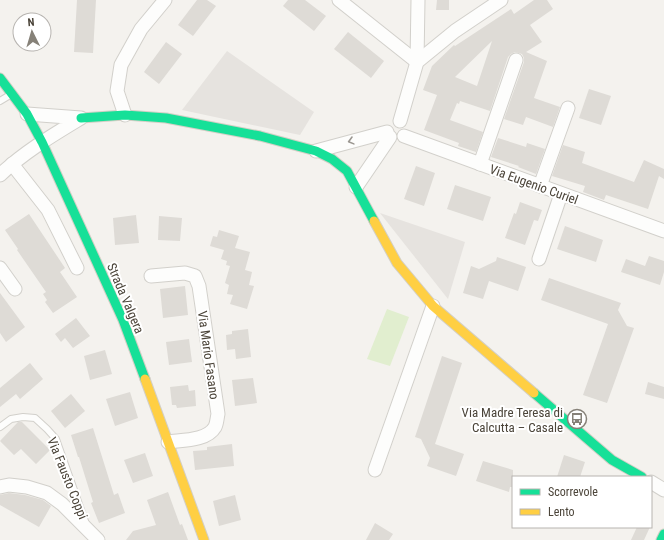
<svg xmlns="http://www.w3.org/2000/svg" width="664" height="540" font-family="'Roboto Condensed',sans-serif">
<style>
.green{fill:#e1eecf}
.parking{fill:#e6e3df}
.building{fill:#dedbd6;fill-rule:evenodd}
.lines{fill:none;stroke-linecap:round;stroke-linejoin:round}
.lane-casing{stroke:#d2d0cb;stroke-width:8}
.street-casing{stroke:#d2d0cb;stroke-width:15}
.fast-casing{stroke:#d3cfc5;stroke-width:11}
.slow-casing{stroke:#d3cfc5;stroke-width:11}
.lane{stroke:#fdfdfc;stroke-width:6}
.street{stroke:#fdfdfc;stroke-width:13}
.fast{stroke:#16e098;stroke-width:9}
.slow{stroke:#ffcf43;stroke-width:9}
.oneway{stroke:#9b9791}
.labels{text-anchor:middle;stroke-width:4;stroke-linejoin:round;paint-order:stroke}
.street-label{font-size:13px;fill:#4b4439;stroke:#fff}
.poi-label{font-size:13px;fill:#4b4439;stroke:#fff;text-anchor:end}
</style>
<rect width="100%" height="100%" fill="#f4f2ee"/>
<polygon class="green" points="387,309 409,317 390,366 367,359"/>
<g class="parking">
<polygon points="227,51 314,112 300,135 182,110"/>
<polygon points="380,213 465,242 448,299"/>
</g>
<g class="building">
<polygon points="77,0 96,0 93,53 74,52"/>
<polygon points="197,0 207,0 216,6 193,36 178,25"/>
<polygon points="288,0 305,0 326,16 314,31 283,6"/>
<polygon points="437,0 449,0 449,10 436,10"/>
<path d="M534,0H547L553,9L530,25L542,42L526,52L547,61L534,98L560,107L553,127L526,117L523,125L504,119L524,62V58L522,54L515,52L511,54L508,57L490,111L460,101L459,104L457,103L450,120L483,132L476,152L458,146L459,143L424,130L437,95L423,90L432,66L454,45L455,46L511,9L514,14ZM492,41L477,86L455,77Z"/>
<polygon points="348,32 384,61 371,78 334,49"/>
<polygon points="166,42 182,54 159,84 144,72"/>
<polygon points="589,89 611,96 601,125 579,118"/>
<polygon points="498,138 526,147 527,143 545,149 536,174 518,167 519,166 491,157"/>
<polygon points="563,145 585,152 582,163 634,182 644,160 664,169 664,179 659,176 648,209 606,195 604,200 583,192 585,186 552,176"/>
<polygon points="416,166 435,173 424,206 404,199"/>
<polygon points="455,185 491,197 483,221 447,209"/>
<polygon points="520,202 542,210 538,221 534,220 525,245 505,238 514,213 516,214"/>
<polygon points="29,214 65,268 60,272 77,297 53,313 45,302 47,300 43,294 46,292 17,250 18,249 5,230"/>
<polygon points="136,215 139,243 115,245 113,218"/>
<polygon points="159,216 182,218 180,241 158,240"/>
<polygon points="565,226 603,240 596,262 557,249"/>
<polygon points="219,230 239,236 235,248 250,252 245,270 252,272 249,285 254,286 247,309 230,304 233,295 227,294 229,285 225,283 230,266 226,265 227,261 221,259 224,250 210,246 213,236 217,237"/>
<polygon points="649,256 664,261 664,272 660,285 621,272 626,259 645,266"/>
<polygon points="497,257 526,267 518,291 489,281 483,299 463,293 471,266 479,269 496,261"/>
<polygon points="549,278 621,303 618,310 627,326 634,328 607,403 583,395 608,324 541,300"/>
<polygon points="185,286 188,315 163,318 160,289"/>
<polygon points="0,293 25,327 6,342 0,333"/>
<polygon points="76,318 90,336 73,348 65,338 61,342 55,334"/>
<polygon points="248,329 251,357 236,359 235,349 227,350 226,335 232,334 232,331"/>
<polygon points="189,339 192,362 169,365 166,342"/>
<polygon points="105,350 112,374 90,380 84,356"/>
<polygon points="442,356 462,363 435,444 464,454 456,476 427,466 430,458 421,439 415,437"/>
<polygon points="30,363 43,379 20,399 16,394 0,407 0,388"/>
<polygon points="253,378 257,403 235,406 232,380"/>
<polygon points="648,382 664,387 664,399 645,394"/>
<polygon points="188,385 189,391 195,390 196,406 177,408 176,405 172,405 170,387"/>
<polygon points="130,392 138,418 115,426 106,399"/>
<polygon points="71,394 85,411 65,428 51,411"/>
<polygon points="18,422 22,422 50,450 36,464 21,449 14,455 0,441"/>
<polygon points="93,428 114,495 118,493 125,513 99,523 91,503 93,502 79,457 78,457 71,435"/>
<polygon points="232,444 234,466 195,470 193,451 207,450 207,447"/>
<polygon points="145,453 153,476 133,483 124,460"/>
<polygon points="564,455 585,462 580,477 557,477"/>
<polygon points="483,461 513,470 513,487 510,487 509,492 476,481"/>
<polygon points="168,492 180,525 182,524 188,540 126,540 133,531 156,525 147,500"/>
<polygon points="9,493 25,495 43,500 51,506 39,527 0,505 0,495"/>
<polygon points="235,495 241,520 219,526 213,501"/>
<polygon points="375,523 393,534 389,540 366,540"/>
<polygon points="637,527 650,527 644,540 631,540"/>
</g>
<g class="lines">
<g class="lane-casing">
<g id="lane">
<polyline points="0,101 10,95"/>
<polyline points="0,427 11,419 23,417 35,418 47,429 56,439 86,524"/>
</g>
</g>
<g class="street-casing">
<g id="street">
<polyline points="339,0 417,62"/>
<polyline points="417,62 418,0"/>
<polyline points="125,115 117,91 121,65 141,29 165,0"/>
<polyline points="400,121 417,62 455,31 501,0"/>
<polyline points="404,136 664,231"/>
<polyline points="316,151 387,132"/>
<polyline points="12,164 48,210 77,268"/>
<polyline points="480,164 516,60"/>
<path d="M0,175C24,152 53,135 81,118L27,114"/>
<polyline points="540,186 568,108"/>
<polyline points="356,187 390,137"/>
<polyline points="539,259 561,194"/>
<polyline points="0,268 15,289"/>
<path d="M151,276L185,273L195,276L199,286L218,414C217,418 217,423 215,427C207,441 182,440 168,442"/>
<polyline points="375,470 433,306"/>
<polyline points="651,482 664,490"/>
<polyline points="0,487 9,485 27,487 47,493 62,504 98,540"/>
</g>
</g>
<g class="fast-casing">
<g id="fast">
<polyline points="0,78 27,114 42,142 123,320 145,379"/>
<polyline points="81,118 125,115 166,118 260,136 316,151 332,159 347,171 374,221"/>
<polyline points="534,393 612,460 642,477"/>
<polyline points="661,540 664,534"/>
</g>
</g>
<g class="slow-casing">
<g id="slow">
<polyline points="374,221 397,263 433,306 534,393"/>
<polyline points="145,379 204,540"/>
</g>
</g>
<use href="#lane" class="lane"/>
<use href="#street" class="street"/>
<use href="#fast" class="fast"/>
<use href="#slow" class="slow"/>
</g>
<defs><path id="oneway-chevron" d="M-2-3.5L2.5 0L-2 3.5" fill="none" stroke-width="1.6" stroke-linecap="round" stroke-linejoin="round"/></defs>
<use class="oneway" href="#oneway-chevron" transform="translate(351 141) rotate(165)"/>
<defs>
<g id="bus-ring" transform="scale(1)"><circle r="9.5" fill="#fff" stroke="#868178" stroke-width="1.5"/><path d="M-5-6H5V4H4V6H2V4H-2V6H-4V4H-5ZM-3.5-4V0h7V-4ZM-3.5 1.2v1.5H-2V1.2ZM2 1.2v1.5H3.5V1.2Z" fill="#868178"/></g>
</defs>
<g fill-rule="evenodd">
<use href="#bus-ring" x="577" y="419"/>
</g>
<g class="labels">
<g class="street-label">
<text transform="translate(534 184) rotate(20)" y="5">Via Eugenio Curiel</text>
<text transform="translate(126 298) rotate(67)" y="5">Strada Valgera</text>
<text transform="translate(209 355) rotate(82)" y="5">Via Mario Fasano</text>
<text transform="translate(68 478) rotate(68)" y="5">Via Fausto Coppi</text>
</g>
<g class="poi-label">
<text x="563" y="417">Via Madre Teresa di<tspan x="563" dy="15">Calcutta – Casale</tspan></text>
</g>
</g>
<rect x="512" y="476" width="140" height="52" fill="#ffffff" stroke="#b7b4b0"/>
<rect x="520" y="489" width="20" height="6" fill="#16e098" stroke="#b7b4b0"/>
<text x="548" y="496" font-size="12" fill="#4b4439">Scorrevole</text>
<rect x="520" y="509" width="20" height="6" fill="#ffcf43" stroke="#b7b4b0"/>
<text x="548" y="516" font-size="12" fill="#4b4439">Lento</text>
<g transform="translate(32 32) rotate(355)"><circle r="19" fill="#ffffff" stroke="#b7b4b0"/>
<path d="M0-3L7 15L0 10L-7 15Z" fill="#868178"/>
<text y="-6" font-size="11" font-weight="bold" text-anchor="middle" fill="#4b4439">N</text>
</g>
</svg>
